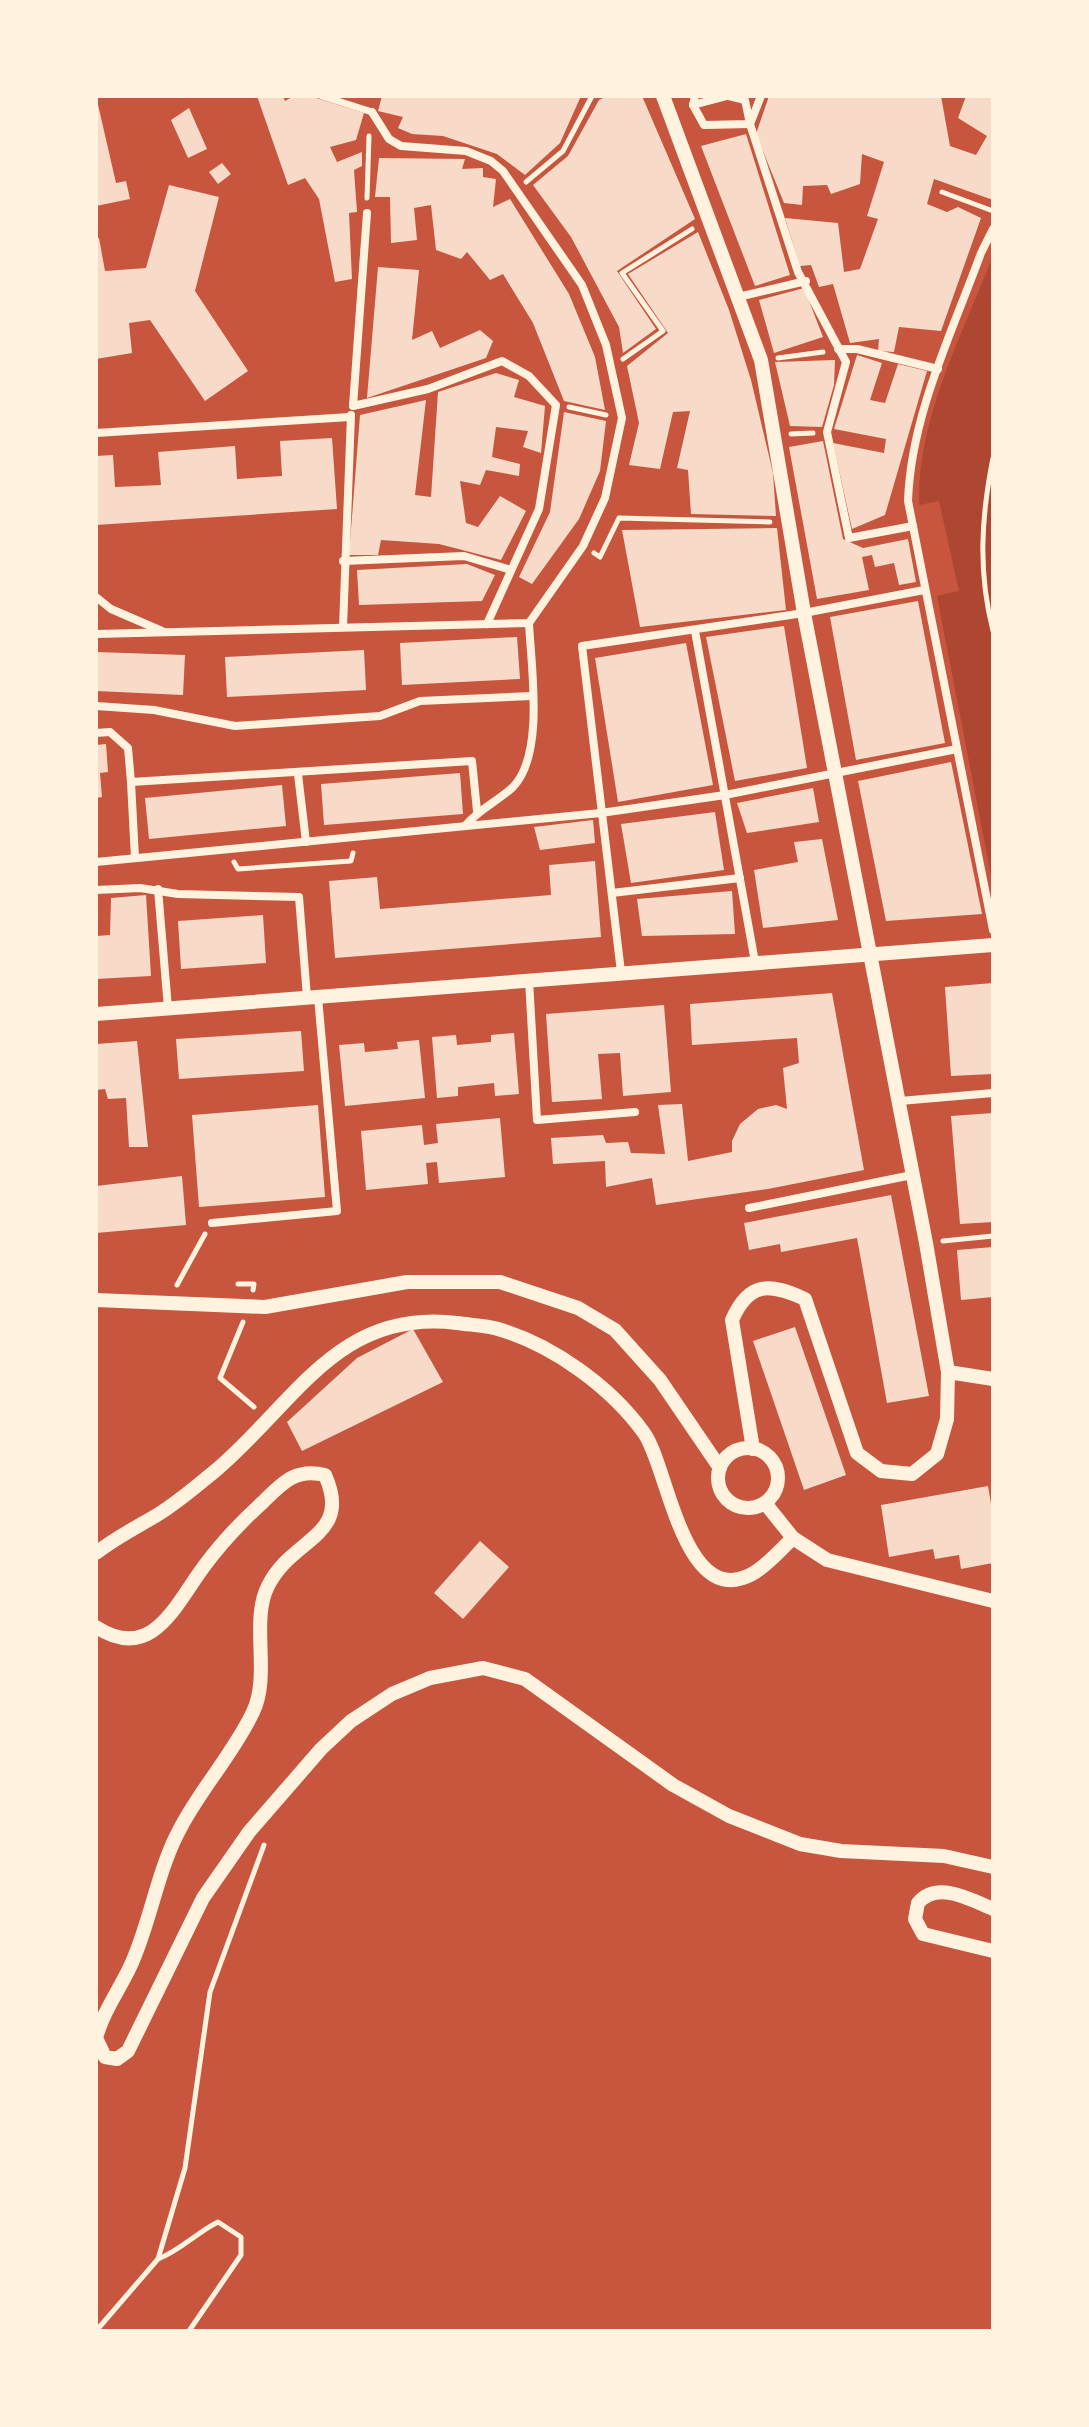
<svg xmlns="http://www.w3.org/2000/svg" width="1089" height="2427" font-family="Inter,sans-serif">
<style>
.green{fill:#ae4732}
.building{fill:#f7dbc8}
.lines{fill:none;stroke-linecap:round;stroke-linejoin:round}
.path{stroke:#fff3e0;stroke-width:5}
.pedestrian{stroke:#fff3e0;stroke-width:7}
.minor{stroke:#fff3e0;stroke-width:8}
.tertiary{stroke:#fff3e0;stroke-width:14}
</style>
<rect width="100%" height="100%" fill="#c8553d"/>
<path class="green" d="M992,258L993,259V886L937,596L959,591L939,501L919,505C917,419 961,338 992,258Z"/>
<g class="building">
<polygon points="96,96 116,183 126,181 130,199 96,206"/>
<polygon points="257,96 283,96 285,101 294,96 310,96 364,113 356,140 330,147 337,162 362,152 362,166 354,170 357,212 349,213 352,279 335,282 319,199 305,178 288,185"/>
<polygon points="382,96 581,96 560,143 525,175 497,154 443,136 412,134 398,128 403,117 378,111"/>
<polygon points="607,96 642,96 695,219 617,271 656,329 623,353 619,327 571,237 533,185 568,156 599,100"/>
<polygon points="769,96 941,96 950,146 976,155 987,136 958,118 966,96 993,96 993,200 934,179 927,204 947,212 958,207 981,218 941,331 899,327 894,352 878,351 879,339 850,343 833,284 819,287 811,265 800,266 785,218 838,223 844,272 860,269 878,219 867,216 884,162 862,154 860,184 831,194 827,185 803,186 802,205 784,203 756,134"/>
<polygon points="189,108 207,149 188,158 171,120"/>
<polygon points="746,134 790,275 755,286 701,146"/>
<polygon points="379,158 465,159 462,169 483,168 483,177 496,179 493,207 510,199 569,294 595,357 605,410 564,401 533,323 503,274 490,280 467,252 461,259 436,250 431,205 414,208 417,240 391,243 390,197 375,197"/>
<polygon points="222,163 231,174 218,184 209,172"/>
<polygon points="169,185 219,197 195,291 248,371 205,401 150,320 129,323 132,353 96,359 96,238 99,238 105,271 146,268"/>
<polygon points="698,232 729,310 751,380 773,473 776,516 691,514 688,470 677,468 690,411 673,412 660,469 629,465 639,423 627,366 668,333 628,274"/>
<polygon points="378,267 419,270 412,340 432,331 440,348 480,330 493,341 486,358 367,398"/>
<polygon points="804,288 823,337 774,353 759,300"/>
<polygon points="857,355 882,363 870,400 885,403 898,364 927,371 885,515 852,529 833,443 884,453 886,439 834,429"/>
<polygon points="835,360 834,385 822,427 790,426 775,362"/>
<polygon points="496,373 519,380 514,397 545,406 541,453 523,447 528,431 496,427 492,457 520,464 519,476 486,470 480,485 460,481 466,523 478,527 500,496 526,511 501,560 439,544 381,540 378,555 349,555 360,415 426,400 415,495 431,497 438,392"/>
<polygon points="564,412 606,421 600,471 579,519 532,584 519,577 550,512"/>
<polygon points="332,438 337,509 96,525 96,456 113,455 115,487 161,485 158,452 235,446 237,479 282,476 280,441"/>
<polygon points="823,441 843,539 863,548 908,539 916,582 899,585 894,563 875,567 872,555 862,557 869,590 817,599 789,447"/>
<polygon points="777,528 786,610 640,627 622,530"/>
<polygon points="467,564 495,575 482,601 359,605 357,570"/>
<polygon points="918,601 945,743 856,760 830,617"/>
<polygon points="784,626 807,768 735,781 706,637"/>
<polygon points="517,637 520,679 402,685 400,643"/>
<polygon points="686,643 713,785 618,802 595,658"/>
<polygon points="364,650 366,690 227,697 225,657"/>
<polygon points="96,652 185,655 183,695 96,691"/>
<polygon points="106,744 108,772 100,773 102,797 96,798 96,745"/>
<polygon points="951,762 982,914 886,921 858,781"/>
<polygon points="460,773 463,814 324,825 321,784"/>
<polygon points="282,785 286,826 149,839 145,798"/>
<polygon points="813,788 819,822 747,833 737,803"/>
<polygon points="715,812 724,870 631,883 621,824"/>
<polygon points="593,820 595,843 540,850 534,827"/>
<polygon points="822,839 838,920 763,928 754,870 798,862 794,842"/>
<polygon points="595,861 601,937 335,958 329,881 377,877 380,909 551,895 549,865"/>
<polygon points="732,891 735,934 642,936 637,899"/>
<polygon points="146,895 151,976 96,979 96,936 110,935 111,898"/>
<polygon points="263,915 266,963 181,969 178,921"/>
<polygon points="993,983 993,1074 951,1076 945,987"/>
<polygon points="832,993 864,1170 768,1189 656,1205 652,1178 606,1187 605,1161 553,1164 551,1138 603,1135 606,1143 628,1142 631,1153 665,1154 658,1105 682,1104 688,1161 732,1152 732,1141 740,1124 758,1109 776,1105 787,1109 783,1068 799,1063 797,1038 692,1045 690,1004"/>
<polygon points="664,1005 671,1092 623,1096 620,1053 598,1054 602,1099 552,1102 546,1014"/>
<polygon points="301,1031 304,1071 179,1079 176,1039"/>
<polygon points="514,1033 519,1094 495,1096 494,1083 458,1087 458,1096 437,1098 432,1037 456,1035 457,1045 491,1042 491,1035"/>
<polygon points="419,1040 425,1098 345,1106 339,1045 364,1043 365,1052 398,1049 397,1042"/>
<polygon points="137,1041 148,1147 129,1147 126,1098 108,1099 105,1089 96,1090 96,1044"/>
<polygon points="318,1105 325,1197 199,1207 192,1115"/>
<polygon points="993,1113 993,1222 960,1224 951,1116"/>
<polygon points="500,1118 505,1177 439,1183 437,1162 426,1163 428,1184 366,1190 361,1131 422,1125 424,1145 438,1143 436,1124"/>
<polygon points="182,1176 186,1225 96,1233 96,1186"/>
<polygon points="891,1195 929,1396 887,1403 857,1238 781,1252 780,1244 749,1250 744,1223"/>
<polygon points="993,1247 993,1297 961,1300 957,1250"/>
<polygon points="795,1327 846,1475 804,1490 753,1341"/>
<polygon points="413,1329 443,1382 302,1451 287,1422 357,1358"/>
<polygon points="988,1486 993,1516 993,1563 961,1569 959,1555 935,1559 933,1549 889,1557 881,1505"/>
<polygon points="480,1541 509,1567 463,1619 434,1593"/>
</g>
<g class="lines">
<g class="path">
<polyline points="526,182 563,151 592,96"/>
<polyline points="942,192 993,211"/>
<polyline points="367,198 369,136"/>
<polyline points="778,358 823,352"/>
<polyline points="623,359 663,331 622,273 692,229"/>
<polyline points="569,407 606,415"/>
<polyline points="791,434 813,433"/>
<path d="M993,458C981,518 978,572 993,631"/>
<polyline points="594,553 600,557 619,518 770,522"/>
<polyline points="234,862 238,869 351,861 353,853"/>
<polyline points="943,1241 993,1236"/>
<polyline points="238,1284 254,1284 253,1290"/>
<polyline points="177,1285 205,1234"/>
<polyline points="243,1322 220,1378 254,1407"/>
<path d="M158,2259C181,2250 196,2233 218,2222L241,2237V2255L189,2331"/>
<polyline points="96,2331 158,2259 185,2168 210,1992 264,1845"/>
</g>
<polyline class="pedestrian" points="322,96 372,112"/>
<g class="minor">
<polyline points="695,96 693,105 704,125 750,124 745,100 729,96"/>
<polyline points="761,96 750,124 798,272 846,362 827,432 849,538 913,526"/>
<polyline points="693,105 727,96"/>
<polyline points="367,213 353,406 428,389 502,361 529,376 556,405 539,509 487,624"/>
<path d="M993,229L981,253C952,333 911,415 908,501L993,930"/>
<polyline points="738,297 806,281"/>
<polyline points="838,349 857,349 938,369"/>
<polyline points="96,433 350,417"/>
<polyline points="343,561 464,556 511,570"/>
<polyline points="96,597 111,609 162,631"/>
<polyline points="343,627 351,415"/>
<polyline points="695,631 755,962"/>
<polyline points="96,634 529,623 583,546 605,498 622,418 606,345 582,285 503,171 491,161 466,151 401,146 389,139 372,112"/>
<polyline points="96,706 154,710 235,726 380,716 420,701 532,696"/>
<polyline points="96,733 110,732 128,748 131,782 472,761 477,811"/>
<polyline points="298,774 306,842"/>
<polyline points="131,782 135,858"/>
<path d="M465,826C479,809 497,802 513,787C545,754 531,666 529,623"/>
<polyline points="96,862 601,813 725,795 957,749"/>
<polyline points="158,889 168,1008"/>
<polyline points="96,890 140,888 178,894 299,897 307,997"/>
<polyline points="612,893 740,878"/>
<polyline points="621,972 582,646 804,613 924,590"/>
<polyline points="529,980 537,1120 635,1112"/>
<polyline points="900,1101 993,1093"/>
<polyline points="749,1208 912,1175"/>
<polyline points="212,1223 337,1211 318,997"/>
</g>
<g class="tertiary">
<path d="M663,96L761,360L804,613L926,1243L948,1372L947,1419L937,1454L912,1474L881,1471L857,1453L805,1299C770,1283 749,1281 732,1320L753,1449"/>
<polyline points="96,1014 993,945"/>
<polyline points="96,1300 265,1307 407,1282 500,1282 578,1308 615,1330 660,1380 720,1468"/>
<polyline points="948,1372 993,1379"/>
<circle cx="748" cy="1478" r="30"/>
<polyline points="765,1503 793,1538 827,1560 993,1601"/>
<path d="M96,1553C114,1539 133,1529 152,1518C175,1505 195,1487 215,1471C294,1405 337,1308 457,1323C470,1325 485,1325 498,1329C553,1345 611,1387 644,1433C668,1466 683,1611 752,1574C767,1566 781,1549 793,1538"/>
<path d="M96,1627C153,1664 176,1603 205,1565C222,1542 242,1521 263,1502C283,1482 296,1468 325,1475C353,1537 292,1537 268,1586C250,1621 271,1675 253,1712C234,1752 203,1786 182,1825C157,1869 151,1922 130,1967C118,1992 103,2012 96,2038L105,2057L117,2059L128,2051L203,1898L249,1832L321,1749L351,1721L392,1694L430,1678L483,1668L525,1679L673,1785L729,1816L800,1844L841,1851L944,1856L993,1867"/>
<path d="M993,1909C971,1900 938,1880 918,1903L915,1919L923,1934L993,1951"/>
</g>
</g>
<rect width="1089" height="2427" fill="none" stroke="#fff3e0" stroke-width="196"/>
</svg>
